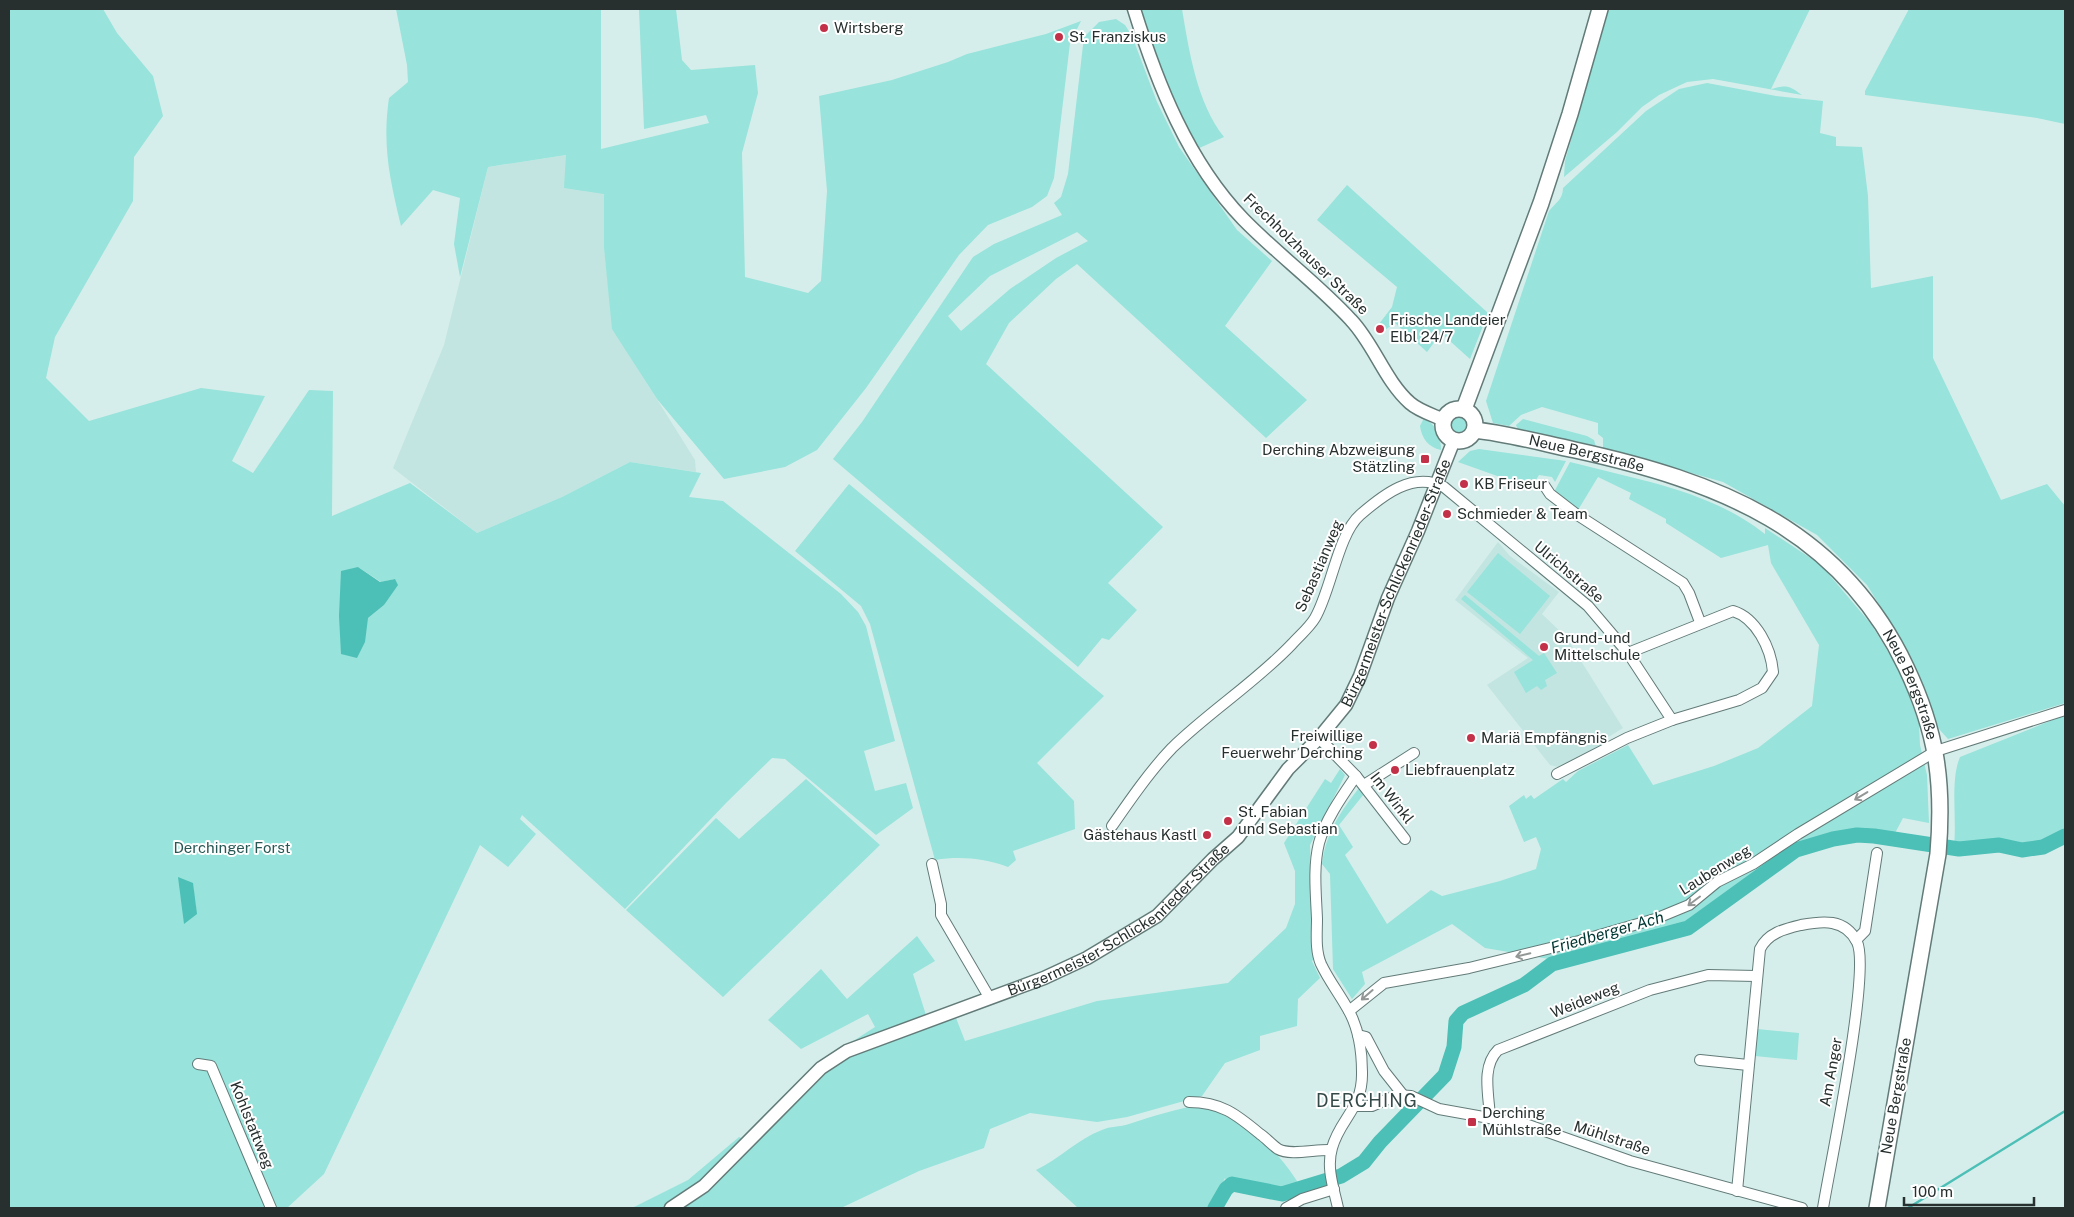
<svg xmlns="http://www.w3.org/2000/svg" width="2074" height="1217" font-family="'Public Sans',sans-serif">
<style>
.built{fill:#c2e5e1}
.green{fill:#98e3db;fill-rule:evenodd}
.water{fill:#4cbfb6}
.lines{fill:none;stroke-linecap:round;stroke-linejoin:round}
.stream{stroke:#4cbfb6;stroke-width:2.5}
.river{stroke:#4cbfb6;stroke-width:15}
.minor-casing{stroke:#637b78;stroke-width:12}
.tertiary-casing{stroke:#637b78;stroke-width:15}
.secondary-casing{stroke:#637b78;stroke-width:18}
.minor{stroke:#fff;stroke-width:10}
.tertiary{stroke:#fff;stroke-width:12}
.secondary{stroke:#fff;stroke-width:15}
.oneway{stroke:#939897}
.poi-dot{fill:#c23147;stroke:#fff;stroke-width:2}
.labels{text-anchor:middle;stroke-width:4;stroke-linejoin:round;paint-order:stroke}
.poi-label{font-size:15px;fill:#27302f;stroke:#fff;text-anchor:start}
.street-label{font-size:15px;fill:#27302f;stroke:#fff}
.park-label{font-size:15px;fill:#275854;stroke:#fff}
.water-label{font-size:16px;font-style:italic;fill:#003733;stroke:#fff}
.quarter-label{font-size:18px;letter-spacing:1px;fill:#344a48;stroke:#fff}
</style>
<rect width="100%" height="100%" fill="#d5eeeb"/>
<g class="built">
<polygon points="567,155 604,194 604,248 613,329 695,460 696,472 630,462 562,497 477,533 393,468 444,345 488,167"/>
<polygon points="1498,542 1510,556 1559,592 1542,614 1566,637 1623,728 1602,741 1602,746 1562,768 1550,765 1487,685 1528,658 1455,600"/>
</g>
<g class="green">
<path d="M9,9H103L117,33L153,76L163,116L134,157L133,201L55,337L46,378L89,421L201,388L265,396L232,461L253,473L309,390L333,391L332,516L410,483L477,533L562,497L630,462L701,473L689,497L723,501L841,594L858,612L866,626L895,741L864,751L875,791L906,783L913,808L876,835L785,759L772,758L726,803L625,909L522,815L520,819L536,834L508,867L480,845L324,1174L287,1208H9ZM358,567L381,582L395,579L384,605L368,618Z"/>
<path d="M396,9H601V149L709,123L706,115L644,129L639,9H676L682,60L691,70L755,65L758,93L742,153L745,277L808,293L821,281L827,191L819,96L892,80L948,62L967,54L1046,34L1081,21L1070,43L1054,178L1047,196L1032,207L988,225L959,255L866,388L817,450L785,467L724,479L657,399L612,329L604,248V194L564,188L566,155L488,167L460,277L454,244L460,198L433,190L401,226C390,180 382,146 389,98L408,82L407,65Z"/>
<path d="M1140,9H1182C1189,51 1197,103 1224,137L1197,149L1161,73Z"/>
<path d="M1609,9H1810L1771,89C1787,85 1788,85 1802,95L1713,79L1687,82L1659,95L1642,107L1617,132L1564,177L1565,161Z"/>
<polygon points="1909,9 2065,9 2065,124 2037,118 1865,95 1865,91"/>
<path d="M1116,19L1125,25L1132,36L1157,102L1179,147L1237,230L1272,261L1225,326L1307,400L1266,438L1077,264L1056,279L1009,323L986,364L1163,527L1108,583L1137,610L1109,640L1102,638L1078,667L833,459L862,422L973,257L994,244L1062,215L1054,203L1061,197L1068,174L1084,37L1099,22ZM1077,232L1088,241L1056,258L1010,289L961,331L948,316L990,276Z"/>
<path d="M1707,83L1776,96L1823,101L1820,133L1836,137V146L1862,147L1868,196L1871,288L1933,276V358L2001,500L2047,484L2065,506V703L1948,739L1939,729L1928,699L1900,638L1867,585L1817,535L1723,482L1603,448V438L1598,434V423L1542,407L1521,415L1509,426L1493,423L1486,401L1549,211C1555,203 1563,200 1563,188L1646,111L1679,89Z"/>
<polygon points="1347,185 1488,313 1470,359 1441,333 1427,352 1395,323 1385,330 1379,324 1392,307 1397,287 1317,220"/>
<circle cx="1459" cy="425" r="12"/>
<path d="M1424,418C1436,424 1441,437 1441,450C1428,447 1422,439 1420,426Z"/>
<polygon points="1523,419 1587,436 1594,440 1596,447 1518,430 1516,425"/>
<polygon points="1479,449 1566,461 1555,482 1552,477 1539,475 1531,488 1458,462 1470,451"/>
<path d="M1570,462C1638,480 1709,490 1765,534V528L1821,565L1871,624L1901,673L1919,724L1920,745L1927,775L1929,823L1903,818L1894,835L1870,830L1852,831L1793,847L1685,924L1561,961L1485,948L1452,924L1362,972L1365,984L1352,999L1333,969L1330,874L1322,864C1326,833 1340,812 1359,788L1364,794L1339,825L1353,847L1345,855L1387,924L1431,890L1442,896L1500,881L1536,869L1541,849L1536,837L1524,842L1509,806L1524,795L1526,799L1531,795L1534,799L1563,779L1566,782L1578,771L1628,745L1653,785L1714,766L1758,748L1812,706L1819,645L1771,563L1768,545L1721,558L1666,523V519L1629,499L1631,493L1598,477L1578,510L1554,492Z"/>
<path d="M849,484L1104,696L1037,763L1074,801L1075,829L1013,851L1016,860L1008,867C984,858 960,856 935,860L870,624L861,606L795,551Z"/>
<polygon points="1498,553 1550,596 1520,634 1467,592"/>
<polygon points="1465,595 1539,656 1544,653 1557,673 1545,680 1547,686 1541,690 1537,686 1526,693 1514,672 1533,660 1461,599"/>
<path d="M2065,715V829L2042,843L2023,846L1994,839L1954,846C1957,819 1950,780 1960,757Z"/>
<polygon points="1340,769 1345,775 1310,845 1314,959 1312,961 1320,978 1298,999 1297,1026 1260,1036 1260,1050 1225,1063 1202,1096 1127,1117 1097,1122 1030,1113 990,1129 984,1148 919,1171 841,1208 632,1208 688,1180 739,1137 754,1144 824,1075 833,1054 875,1027 868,1014 801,1049 768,1020 821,969 847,999 917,936 935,961 913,974 926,1015 938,1024 956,1018 965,1041 1097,1001 1228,983 1286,928 1295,904 1295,871 1284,843 1325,779 1331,783"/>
<polygon points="806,779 880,845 723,997 626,910 716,818 739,839"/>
<polygon points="1757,1029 1799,1033 1797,1060 1755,1056"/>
<path d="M1204,1105C1248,1124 1280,1149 1304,1193L1282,1198L1237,1190L1229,1193L1225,1178L1210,1208H1078L1036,1170C1059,1159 1078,1139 1102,1130C1110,1126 1120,1127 1129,1124C1154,1116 1177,1108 1204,1105Z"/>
</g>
<g class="water">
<polygon points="358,567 380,582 395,579 398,585 384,605 368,618 365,642 357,658 341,654 339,616 341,571"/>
<polygon points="178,877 193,883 197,914 184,924"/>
</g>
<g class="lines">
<polyline class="stream" points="1908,1208 2065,1111"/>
<polyline class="river" points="1215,1208 1226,1189 1232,1184 1282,1194 1341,1176 1364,1162 1380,1142 1445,1075 1454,1047 1456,1021 1463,1013 1524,985 1552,964 1688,928 1796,850 1833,839 1857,835 1874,836 1959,849 1999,845 2022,850 2043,847 2065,836"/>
<g class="minor-casing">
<g id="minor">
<polyline points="1544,485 1550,494 1576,514 1683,583 1689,593 1700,622"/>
<polyline points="1319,738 1356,776 1405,839"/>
<path d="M1557,774L1627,738L1672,720L1739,700L1762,688L1773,672C1771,648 1756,618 1733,611L1628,653"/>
<polyline points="1364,785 1414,753"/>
<path d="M1112,826C1130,800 1150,771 1172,748C1210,711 1256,682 1292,644C1300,635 1309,628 1315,618C1331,591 1338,534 1360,515C1383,495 1413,471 1444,487L1588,606L1628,653L1672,720"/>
<polyline points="932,864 941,904 941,915 989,997"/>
<polyline points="1856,940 1865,931 1877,853"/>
<polyline points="1349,1011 1384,983 1469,968 1579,941 1655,919 1689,905 1717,882 1753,864 1798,834 1936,751 2065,710"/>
<polyline points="1358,1035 1366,1037 1384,1071 1403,1095"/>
<polyline points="1700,1060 1748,1065"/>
<polyline points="198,1064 211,1066 271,1208"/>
<path d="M1189,1102C1221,1102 1236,1114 1260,1134C1266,1138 1272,1145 1278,1149C1290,1156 1316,1149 1331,1150"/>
<polyline points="1356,1106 1372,1106 1397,1095 1411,1096 1439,1109 1528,1125 1630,1161 1802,1208"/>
<path d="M1490,1118C1489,1095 1481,1067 1498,1050L1650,990L1708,975L1756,976"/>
<path d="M1737,1191L1760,949C1768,933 1784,929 1801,925C1822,921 1845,918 1857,942C1871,971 1830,1165 1823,1208"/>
<polyline points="1286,1208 1302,1199 1334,1189"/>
<path d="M1338,1208C1334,1189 1326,1168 1332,1148C1340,1118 1363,1109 1362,1072C1362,1050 1358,1025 1346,1006C1338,992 1328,979 1321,964C1315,950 1317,933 1317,919C1316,894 1313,867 1319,843C1325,820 1343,795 1356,776"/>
</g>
</g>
<g class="tertiary-casing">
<g id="tertiary">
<path d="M1134,9C1157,83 1188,162 1243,219C1277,254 1318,284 1351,320C1374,344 1385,381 1410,403C1419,411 1433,415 1444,420"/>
<path id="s1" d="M671,1208L704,1186L821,1068L847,1051L1044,978L1087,958L1157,916L1213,859L1238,837L1288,769L1319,738L1346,705L1360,676L1388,598L1418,531L1454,440"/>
</g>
</g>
<g class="secondary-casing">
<g id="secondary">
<circle cx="1459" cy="425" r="16"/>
<polyline points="1464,409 1541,203 1570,114 1600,9"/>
<path id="s2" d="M1475,430C1509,434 1542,443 1575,450C1717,481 1840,528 1906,667C1937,732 1944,783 1938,854L1877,1208"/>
</g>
</g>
<use href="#minor" class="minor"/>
<use href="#tertiary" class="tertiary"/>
<use href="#secondary" class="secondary"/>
</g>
<defs><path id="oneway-shaft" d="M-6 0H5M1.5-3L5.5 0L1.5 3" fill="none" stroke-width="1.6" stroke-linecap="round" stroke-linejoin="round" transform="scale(1.25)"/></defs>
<g class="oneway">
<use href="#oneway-shaft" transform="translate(1861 796) rotate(149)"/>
<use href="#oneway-shaft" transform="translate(1694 901) rotate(143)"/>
<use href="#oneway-shaft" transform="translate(1523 955) rotate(167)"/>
<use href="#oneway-shaft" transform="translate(1367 995) rotate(139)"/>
</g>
<g class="poi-dot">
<circle cx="824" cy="28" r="5"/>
<circle cx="1059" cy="37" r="5"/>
<circle cx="1380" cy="329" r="5"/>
<rect x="1420" y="454" width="10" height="10" rx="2.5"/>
<circle cx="1464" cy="484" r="5"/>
<circle cx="1447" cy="514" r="5"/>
<circle cx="1544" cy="647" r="5"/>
<circle cx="1471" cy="738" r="5"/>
<circle cx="1373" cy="745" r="5"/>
<circle cx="1395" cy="770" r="5"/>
<circle cx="1228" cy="821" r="5"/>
<circle cx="1207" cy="835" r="5"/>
<rect x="1467" y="1117" width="10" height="10" rx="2.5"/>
</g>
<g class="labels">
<g class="poi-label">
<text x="834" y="33">Wirtsberg</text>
<text x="1069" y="42">St. Franziskus</text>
<text x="1390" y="325">Frische Landeier<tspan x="1390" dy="17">Elbl 24/7</tspan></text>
<text x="1415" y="455" text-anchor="end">Derching Abzweigung<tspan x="1415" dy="17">Stätzling</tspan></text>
<text x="1474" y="489">KB Friseur</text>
<text x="1457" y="519">Schmieder &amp; Team</text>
<text x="1554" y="643">Grund- und<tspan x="1554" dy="17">Mittelschule</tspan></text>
<text x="1363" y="741" text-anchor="end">Freiwillige<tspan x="1363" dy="17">Feuerwehr Derching</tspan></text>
<text x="1481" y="743">Mariä Empfängnis</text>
<text x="1405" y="775">Liebfrauenplatz</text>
<text x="1238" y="817">St. Fabian<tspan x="1238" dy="17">und Sebastian</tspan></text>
<text x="1197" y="840" text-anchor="end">Gästehaus Kastl</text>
<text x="1482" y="1118">Derching<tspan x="1482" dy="17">Mühlstraße</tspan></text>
</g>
<g class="street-label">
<text transform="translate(1306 254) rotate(44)" y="5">Frechholzhauser Straße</text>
<text dy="5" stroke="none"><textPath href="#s2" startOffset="114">Neue Bergstraße</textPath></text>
<text transform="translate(1319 566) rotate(-67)" y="5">Sebastianweg</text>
<text transform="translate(1569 572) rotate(40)" y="5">Ulrichstraße</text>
<text dy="5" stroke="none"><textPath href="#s1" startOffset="992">Bürgermeister-Schlickenrieder-Straße</textPath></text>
<text dy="5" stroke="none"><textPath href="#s2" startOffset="532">Neue Bergstraße</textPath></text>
<text transform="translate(1392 798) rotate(52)" y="5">Im Winkl</text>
<text transform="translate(1715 870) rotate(-32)" y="5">Laubenweg</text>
<text dy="5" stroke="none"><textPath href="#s1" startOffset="542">Bürgermeister-Schlickenrieder-Straße</textPath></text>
<text transform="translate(1585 1000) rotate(-22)" y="5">Weideweg</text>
<text transform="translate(1831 1072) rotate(-80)" y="5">Am Anger</text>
<text transform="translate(1896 1096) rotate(-80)" y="5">Neue Bergstraße</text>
<text transform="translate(252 1125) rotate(68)" y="5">Kohlstattweg</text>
<text transform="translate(1612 1138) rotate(18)" y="5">Mühlstraße</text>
</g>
<g class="park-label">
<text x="232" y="853">Derchinger Forst</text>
</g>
<g class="water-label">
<text transform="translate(1607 932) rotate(-16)" y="6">Friedberger Ach</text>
</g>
<g class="quarter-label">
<text x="1367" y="1107">DERCHING</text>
</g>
</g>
<rect width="2074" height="1217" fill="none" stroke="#27302f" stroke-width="20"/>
<path d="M1904 1197v8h130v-8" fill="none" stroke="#27302f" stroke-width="2.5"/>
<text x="1912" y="1197" font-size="15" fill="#27302f" stroke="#ffffff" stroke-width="4" paint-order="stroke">100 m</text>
</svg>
